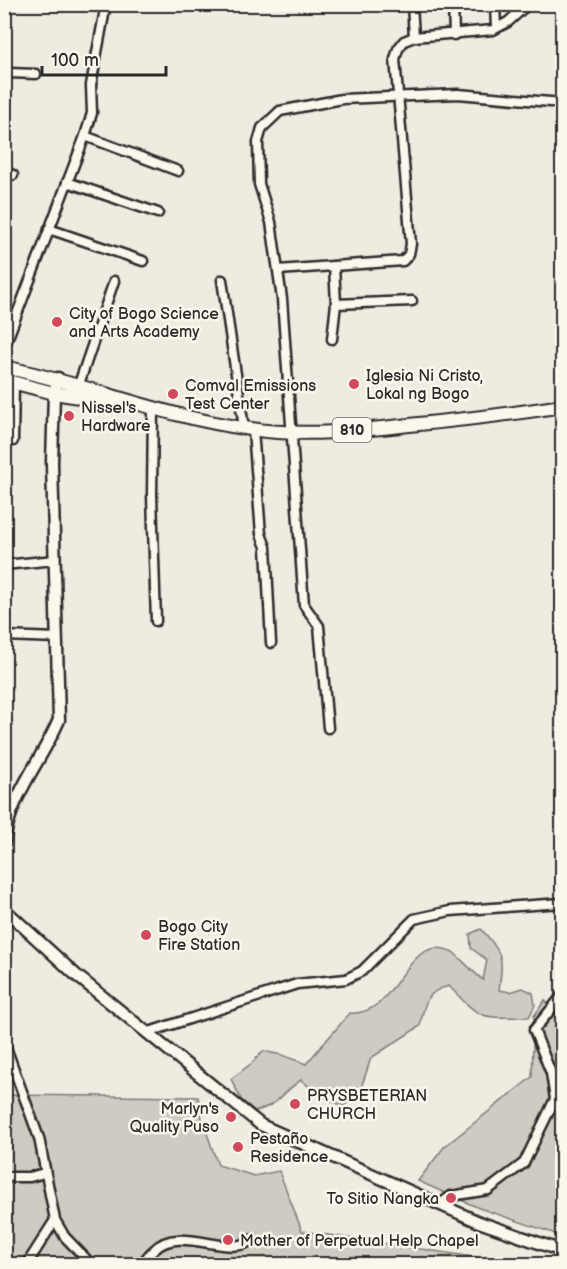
<svg xmlns="http://www.w3.org/2000/svg" width="567" height="1269" font-family="'Balsamiq Sans',sans-serif">
<style>
.green{fill:#cecbc2;stroke:#7c7b76;stroke-width:1.5}
.lines{fill:none;stroke-linecap:round;stroke-linejoin:round}
.minor-casing{stroke:#2b2b2b;stroke-width:13}
.major-casing{stroke:#2b2b2b;stroke-width:15}
.highway-casing{stroke:#2b2b2b;stroke-width:16}
.minor{stroke:#fbf7ec;stroke-width:8}
.major{stroke:#fbf7ec;stroke-width:10}
.highway{stroke:#fbf7ec;stroke-width:12}
.poi-dot{fill:#d1495b;stroke:#fbf7ec;stroke-width:2}
.labels{text-anchor:middle;stroke-width:5;stroke-linejoin:round;paint-order:stroke}
.shield{fill:#fbf7ec;stroke:#696865;stroke-width:1.5}
.shield-label{font-size:15px;font-weight:bold;fill:#2b2b2b}
.poi-label{font-size:16px;fill:#2b2b2b;stroke:#fbf7ec;text-anchor:start}
</style>
<rect width="100%" height="100%" fill="#eeebe0"/>
<filter id="ink" filterUnits="userSpaceOnUse"><feTurbulence type="fractalNoise" baseFrequency=".0167" numOctaves="2"/><feDisplacementMap in="SourceGraphic" scale="12" xChannelSelector="R" yChannelSelector="G"/><feConvolveMatrix kernelMatrix="1 2 1 2 8 2 1 2 1" color-interpolation-filters="sRGB"/></filter>
<g filter="url(#ink)">
<g class="green">
<path d="M481,929C504,954 503,958 499,990L510,992L523,988L533,993L535,1005L529,1017C481,1017 484,1023 449,986C426,991 424,1004 420,1026L371,1058L358,1097L343,1106L319,1095L301,1080C281,1093 280,1105 255,1111L242,1101L231,1079L252,1063L263,1051L282,1055L306,1064L350,1013C399,1017 405,929 453,952C457,955 475,974 483,980L487,960L471,948L470,934Z"/>
<polygon points="545,1000 562,1028 562,1236 479,1208 418,1181 444,1147 532,1077 534,1016"/>
<polygon points="5,1095 198,1097 202,1119 218,1165 254,1176 279,1171 302,1231 513,1263 5,1264"/>
</g>
<g class="lines">
<g class="minor-casing">
<g id="minor">
<polyline points="412,4 414,37"/>
<polyline points="453,4 454,35"/>
<polyline points="495,4 496,28"/>
<polyline points="4,76 9,73 36,74"/>
<polyline points="85,136 178,171"/>
<polyline points="4,171 13,175"/>
<polyline points="67,182 158,213"/>
<polyline points="49,229 143,261"/>
<polyline points="278,270 403,261 409,254 411,244 395,59 398,49 404,41 414,37 493,30 508,22 528,4"/>
<polyline points="222,280 244,428"/>
<polyline points="336,304 412,301"/>
<polyline points="332,339 336,304 334,266"/>
<polyline points="4,348 85,136 92,113 91,85 106,4"/>
<polyline points="79,384 114,281"/>
<polyline points="153,408 152,495 156,621"/>
<polyline points="253,430 261,534 266,547 271,643"/>
<polyline points="13,441 14,383"/>
<polyline points="4,565 55,560"/>
<polyline points="4,636 57,638"/>
<polyline points="328,728 319,626 304,605 282,299 271,222 259,184 258,142 262,128 280,111 342,99 458,94 562,103"/>
<polyline points="149,1032 297,984 346,979 362,971 414,919 450,911 562,903"/>
<polyline points="4,1042 39,1138 55,1220 65,1237 91,1264"/>
<polyline points="4,1177 30,1177 44,1173"/>
<polyline points="439,1205 451,1196 488,1190 524,1163 555,1099 551,1073 534,1030 562,996"/>
<polyline points="27,1264 55,1220"/>
<path d="M144,1264C145,1258 149,1254 154,1250C180,1223 230,1260 253,1239"/>
</g>
</g>
<g class="major-casing">
<g id="major">
<path d="M4,843C9,797 41,762 59,720L52,463L54,393L58,378"/>
<polyline points="4,909 76,975 261,1125 479,1222 562,1251"/>
</g>
</g>
<g class="highway-casing">
<g id="highway">
<path d="M4,367C87,384 166,418 251,429C303,437 357,431 409,425C460,420 512,414 562,406"/>
<polyline points="4,380 54,393 118,403"/>
</g>
</g>
<use href="#minor" class="minor"/>
<use href="#major" class="major"/>
<use href="#highway" class="highway"/>
</g>
</g>
<g class="poi-dot">
<circle cx="57" cy="322" r="6"/>
<circle cx="354" cy="384" r="6"/>
<circle cx="173" cy="394" r="6"/>
<circle cx="69" cy="416" r="6"/>
<circle cx="146" cy="935" r="6"/>
<circle cx="295" cy="1104" r="6"/>
<circle cx="231" cy="1117" r="6"/>
<circle cx="238" cy="1147" r="6"/>
<circle cx="451" cy="1198" r="6"/>
<circle cx="228" cy="1240" r="6"/>
</g>
<g class="labels">
<rect class="shield" x="332.5" y="418" width="39" height="24" rx="4.5"/>
<g class="shield-label">
<text x="352" y="435">810</text>
</g>
<g class="poi-label">
<text x="69" y="319">City of Bogo Science<tspan x="69" dy="18">and Arts Academy</tspan></text>
<text x="366" y="381">Iglesia Ni Cristo,<tspan x="366" dy="18">Lokal ng Bogo</tspan></text>
<text x="185" y="391">Comval Emissions<tspan x="185" dy="18">Test Center</tspan></text>
<text x="81" y="413">Nissel's<tspan x="81" dy="18">Hardware</tspan></text>
<text x="158" y="932">Bogo City<tspan x="158" dy="18">Fire Station</tspan></text>
<text x="307" y="1101">PRYSBETERIAN<tspan x="307" dy="18">CHURCH</tspan></text>
<text x="219" y="1114" text-anchor="end">Marlyn's<tspan x="219" dy="18">Quality Puso</tspan></text>
<text x="250" y="1144">Pestaño<tspan x="250" dy="18">Residence</tspan></text>
<text x="439" y="1204" text-anchor="end">To Sitio Nangka</text>
<text x="240" y="1246">Mother of Perpetual Help Chapel</text>
</g>
</g>
<rect width="567" height="1269" fill="none" stroke="#fbf7ec" stroke-width="24"/>
<rect x="12" y="12" width="543" height="1245" fill="none" stroke="#2b2b2b" stroke-width="2" filter="url(#ink)"/>
<path d="M42 66v9h124v-9" fill="none" stroke="#2b2b2b" stroke-width="3"/>
<text x="51" y="66" font-size="18" fill="#2b2b2b" stroke="#fbf7ec" stroke-width="4.5" paint-order="stroke">100 m</text>
</svg>
